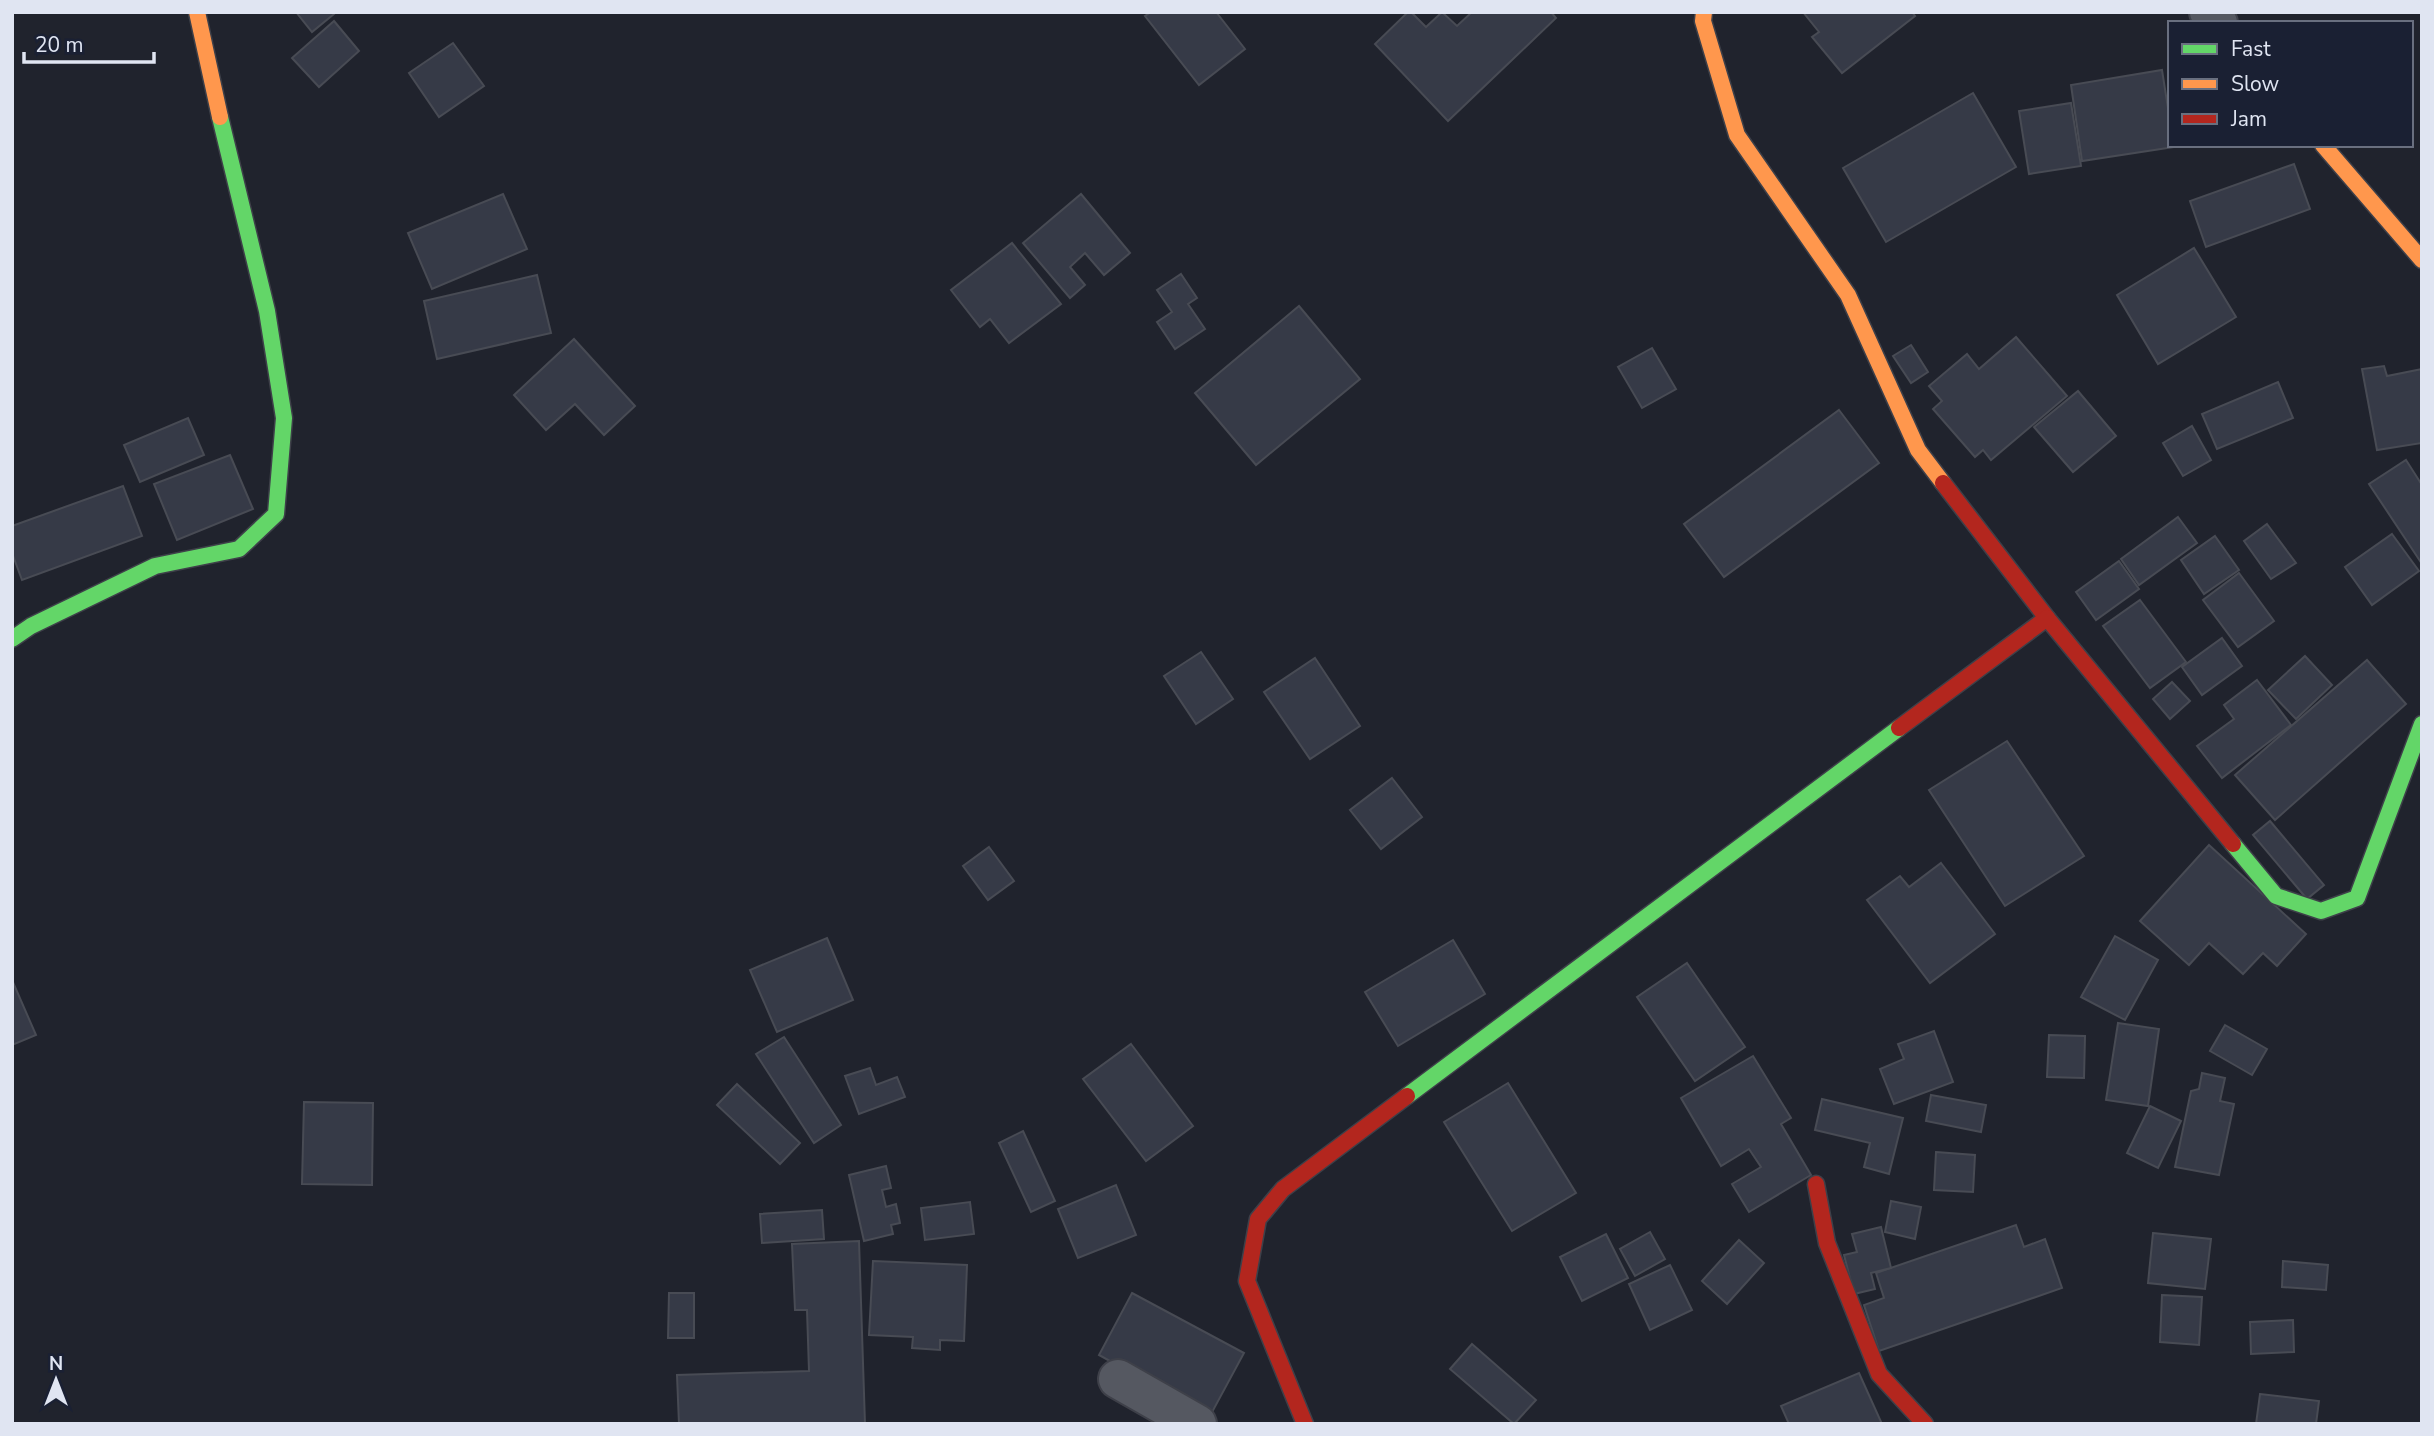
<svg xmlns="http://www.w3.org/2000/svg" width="2434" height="1436" font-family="'Nunito Sans',sans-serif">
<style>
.building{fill:#363a47;stroke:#484b54;stroke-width:2}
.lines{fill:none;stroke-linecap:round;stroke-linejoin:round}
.street-casing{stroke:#3e4049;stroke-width:42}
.fast-casing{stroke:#3e4049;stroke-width:19}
.slow-casing{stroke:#3e4049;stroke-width:19}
.jam-casing{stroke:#3e4049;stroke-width:19}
.street{stroke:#555861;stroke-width:38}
.fast{stroke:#63d668;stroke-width:16}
.slow{stroke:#ff974d;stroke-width:16}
.jam{stroke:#b3261e;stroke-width:16}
</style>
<rect width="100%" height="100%" fill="#20232d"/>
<g class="building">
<polygon points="296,12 333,12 334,14 312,32"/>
<polygon points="1151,12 1216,12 1245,49 1199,85 1145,16"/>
<polygon points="1408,12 1411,12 1426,27 1442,12 1457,26 1472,12 1551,12 1556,18 1448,121 1375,44"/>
<polygon points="1803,12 1912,12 1915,16 1842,73 1812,37 1819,32"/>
<polygon points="334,21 359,51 319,87 292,58"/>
<polygon points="453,43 484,86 439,117 409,73"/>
<polygon points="2162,70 2170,121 2170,145 2174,147 2082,161 2071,85"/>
<polygon points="1973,93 2016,167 1886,242 1843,168"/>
<polygon points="2071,103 2081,166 2029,174 2019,111"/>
<polygon points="2294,164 2310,209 2206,247 2190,201"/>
<polygon points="503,194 527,249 432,289 408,233"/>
<polygon points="1081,194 1130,253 1104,275 1085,253 1070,267 1085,285 1070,298 1023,243"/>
<polygon points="1012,243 1061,304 1009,343 990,319 980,327 951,290"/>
<polygon points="2194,248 2236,317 2158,364 2117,295"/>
<polygon points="1181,274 1197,298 1188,304 1205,329 1175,349 1157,322 1172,312 1157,290"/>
<polygon points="537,275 551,333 437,359 424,301"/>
<polygon points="1299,306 1360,379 1256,465 1195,393"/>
<polygon points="2016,337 2067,396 1991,460 1983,450 1975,457 1933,409 1942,401 1929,386 1967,354 1979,369"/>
<polygon points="574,339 635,406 604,435 575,404 546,430 514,395"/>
<polygon points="1911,345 1928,372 1911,383 1893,356"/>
<polygon points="1652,348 1676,389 1642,408 1618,367"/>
<polygon points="2384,366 2387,376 2422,369 2422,443 2377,450 2362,369"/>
<polygon points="2278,382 2293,418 2217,449 2202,414"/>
<polygon points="2078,391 2116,436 2073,472 2034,427"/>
<polygon points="1839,410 1879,463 1724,577 1684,524"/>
<polygon points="188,418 204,455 140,482 124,445"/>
<polygon points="2192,426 2211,460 2183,476 2163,443"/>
<polygon points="230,455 253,509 177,540 154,484"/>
<polygon points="2406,460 2422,485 2422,564 2369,484"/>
<polygon points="123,486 142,536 22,580 12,553 12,526"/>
<polygon points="2178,517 2197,543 2139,585 2121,559"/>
<polygon points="2267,524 2296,563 2271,579 2244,541"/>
<polygon points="2392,534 2419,571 2372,605 2345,567"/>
<polygon points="2215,536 2239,570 2204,594 2181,560"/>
<polygon points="2119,561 2139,589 2096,620 2076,592"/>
<polygon points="2239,573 2274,621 2238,647 2203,600"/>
<polygon points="2140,600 2186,662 2150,688 2103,626"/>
<polygon points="2222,638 2242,666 2202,695 2182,667"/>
<polygon points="1201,652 1233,699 1196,724 1164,676"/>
<polygon points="2305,656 2332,685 2296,719 2268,690"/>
<polygon points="1315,658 1360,726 1310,759 1264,692"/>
<polygon points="2367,660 2406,704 2275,820 2235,775"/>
<polygon points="2257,680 2291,725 2222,778 2197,746 2234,719 2224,705"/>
<polygon points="2172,682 2190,701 2170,719 2153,699"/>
<polygon points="2007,741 2084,856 2005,906 1929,790"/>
<polygon points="1392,778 1422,817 1381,849 1350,810"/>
<polygon points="2270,821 2324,885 2307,899 2253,835"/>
<polygon points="2209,845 2306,934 2277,966 2263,953 2243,974 2209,943 2189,965 2140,921"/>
<polygon points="989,847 1014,881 988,900 963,866"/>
<polygon points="1941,863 1995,934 1930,983 1867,900 1900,876 1909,887"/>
<polygon points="2115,936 2158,960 2125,1020 2081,997"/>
<polygon points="827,938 853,1000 777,1032 750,970"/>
<polygon points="1453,940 1485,994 1398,1046 1365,992"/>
<polygon points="1687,963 1745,1047 1695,1081 1637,997"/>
<polygon points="12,980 36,1035 12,1045"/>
<polygon points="2118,1023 2159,1029 2148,1106 2106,1100"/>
<polygon points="2225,1025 2267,1049 2252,1075 2210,1051"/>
<polygon points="1934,1031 1953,1082 1894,1104 1880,1069 1904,1059 1898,1044"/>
<polygon points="2049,1035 2085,1036 2084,1078 2047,1077"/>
<polygon points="784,1037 841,1125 814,1143 756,1054"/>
<polygon points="1131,1044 1193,1126 1146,1161 1083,1079"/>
<polygon points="1753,1056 1791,1118 1781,1124 1811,1175 1749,1212 1732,1184 1761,1167 1749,1149 1721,1166 1681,1098"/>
<polygon points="870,1068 876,1085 897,1077 905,1097 859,1114 845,1076"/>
<polygon points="2202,1073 2225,1078 2220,1101 2234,1104 2219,1175 2175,1167 2191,1091 2199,1089"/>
<polygon points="1508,1083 1576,1193 1512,1231 1444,1122"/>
<polygon points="737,1084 800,1143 780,1164 717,1105"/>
<polygon points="1931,1095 1986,1105 1981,1132 1926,1121"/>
<polygon points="1822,1099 1903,1118 1889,1174 1864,1167 1870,1143 1815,1130"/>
<polygon points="304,1102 373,1103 372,1185 302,1184"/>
<polygon points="2150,1106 2181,1121 2158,1168 2127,1153"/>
<polygon points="1023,1131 1055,1201 1031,1212 999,1143"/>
<polygon points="1936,1152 1975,1155 1973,1192 1934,1190"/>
<polygon points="886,1166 891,1188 882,1190 886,1207 896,1204 900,1223 891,1225 893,1234 864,1241 849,1175"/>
<polygon points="1116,1185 1136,1235 1078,1258 1058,1209"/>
<polygon points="1891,1201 1921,1207 1915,1239 1885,1232"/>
<polygon points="970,1202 974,1234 925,1240 921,1208"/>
<polygon points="822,1210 824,1239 762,1243 760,1214"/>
<polygon points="2016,1225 2024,1247 2045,1239 2062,1288 1879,1351 1864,1305 1884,1298 1876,1273"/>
<polygon points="1881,1227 1891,1268 1871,1273 1875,1289 1854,1294 1844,1255 1857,1252 1852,1234"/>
<polygon points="1650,1232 1665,1259 1635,1276 1620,1249"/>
<polygon points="2153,1233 2211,1239 2205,1289 2148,1283"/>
<polygon points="1606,1234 1628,1278 1582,1301 1560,1257"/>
<polygon points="1739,1240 1764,1263 1727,1304 1702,1281"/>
<polygon points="859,1241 865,1424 679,1424 677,1375 809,1371 807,1310 795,1310 792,1244"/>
<polygon points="873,1261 967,1265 964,1341 940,1340 940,1350 912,1348 913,1337 869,1335"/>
<polygon points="2283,1261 2328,1265 2326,1290 2282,1287"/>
<polygon points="1670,1265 1692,1310 1650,1330 1629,1284"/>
<polygon points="669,1293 694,1293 694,1338 668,1338"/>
<polygon points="1132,1293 1244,1353 1210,1416 1099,1355"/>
<polygon points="2162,1295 2202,1297 2199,1345 2160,1342"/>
<polygon points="2293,1320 2294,1352 2251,1354 2250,1322"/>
<polygon points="1472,1344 1536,1400 1514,1424 1450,1369"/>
<polygon points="1859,1373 1882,1424 1789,1424 1781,1406"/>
<polygon points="2260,1394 2319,1401 2316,1424 2256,1424"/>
</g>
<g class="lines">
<g class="street-casing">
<g id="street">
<polyline points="2209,12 2218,23"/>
<polyline points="1118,1379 1197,1424"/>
</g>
</g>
<g class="fast-casing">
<g id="fast">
<polyline points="12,639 31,626 155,566 239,549 276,514 284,418 267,311 220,117"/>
<polyline points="2233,844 2276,896 2321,911 2357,898 2422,724"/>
<polyline points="1407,1096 1899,728"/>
</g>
</g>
<g class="slow-casing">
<g id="slow">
<polyline points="197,12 220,117"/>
<polyline points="1704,12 1703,21 1737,135 1848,295 1918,450 1943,483"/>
<polyline points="2323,145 2422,260"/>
</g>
</g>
<g class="jam-casing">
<g id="jam">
<polyline points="1943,483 2047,618"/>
<polyline points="1899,728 2047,618 2233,844"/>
<polyline points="1816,1184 1827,1243 1879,1374 1925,1424"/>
<polyline points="1305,1424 1247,1281 1258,1219 1283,1189 1407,1096"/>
</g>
</g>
<use href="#street" class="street"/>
<use href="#fast" class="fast"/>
<use href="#slow" class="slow"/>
<use href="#jam" class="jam"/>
</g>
<rect width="2434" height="1436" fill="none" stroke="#e0e5f2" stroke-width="28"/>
<rect x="2168" y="21" width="245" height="126" fill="#1a2033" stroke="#696f7f" stroke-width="2"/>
<rect x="2182" y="44" width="35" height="10" fill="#63d668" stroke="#696f7f" stroke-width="2"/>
<text x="2231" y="56" font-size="21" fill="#e0e5f2">Fast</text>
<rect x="2182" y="79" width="35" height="10" fill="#ff974d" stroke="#696f7f" stroke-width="2"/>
<text x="2231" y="91" font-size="21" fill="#e0e5f2">Slow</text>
<rect x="2182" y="114" width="35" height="10" fill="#b3261e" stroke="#696f7f" stroke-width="2"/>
<text x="2231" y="126" font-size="21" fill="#e0e5f2">Jam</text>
<g transform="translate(56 1380)" stroke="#1a2033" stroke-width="5" paint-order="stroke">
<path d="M0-5L12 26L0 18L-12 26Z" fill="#e0e5f2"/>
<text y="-10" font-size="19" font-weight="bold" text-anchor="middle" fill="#e0e5f2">N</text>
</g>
<path d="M24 52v10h130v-10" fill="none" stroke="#e0e5f2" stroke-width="3.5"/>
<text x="35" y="52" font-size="21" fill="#e0e5f2" stroke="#1a2033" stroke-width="5" paint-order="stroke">20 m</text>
</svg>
